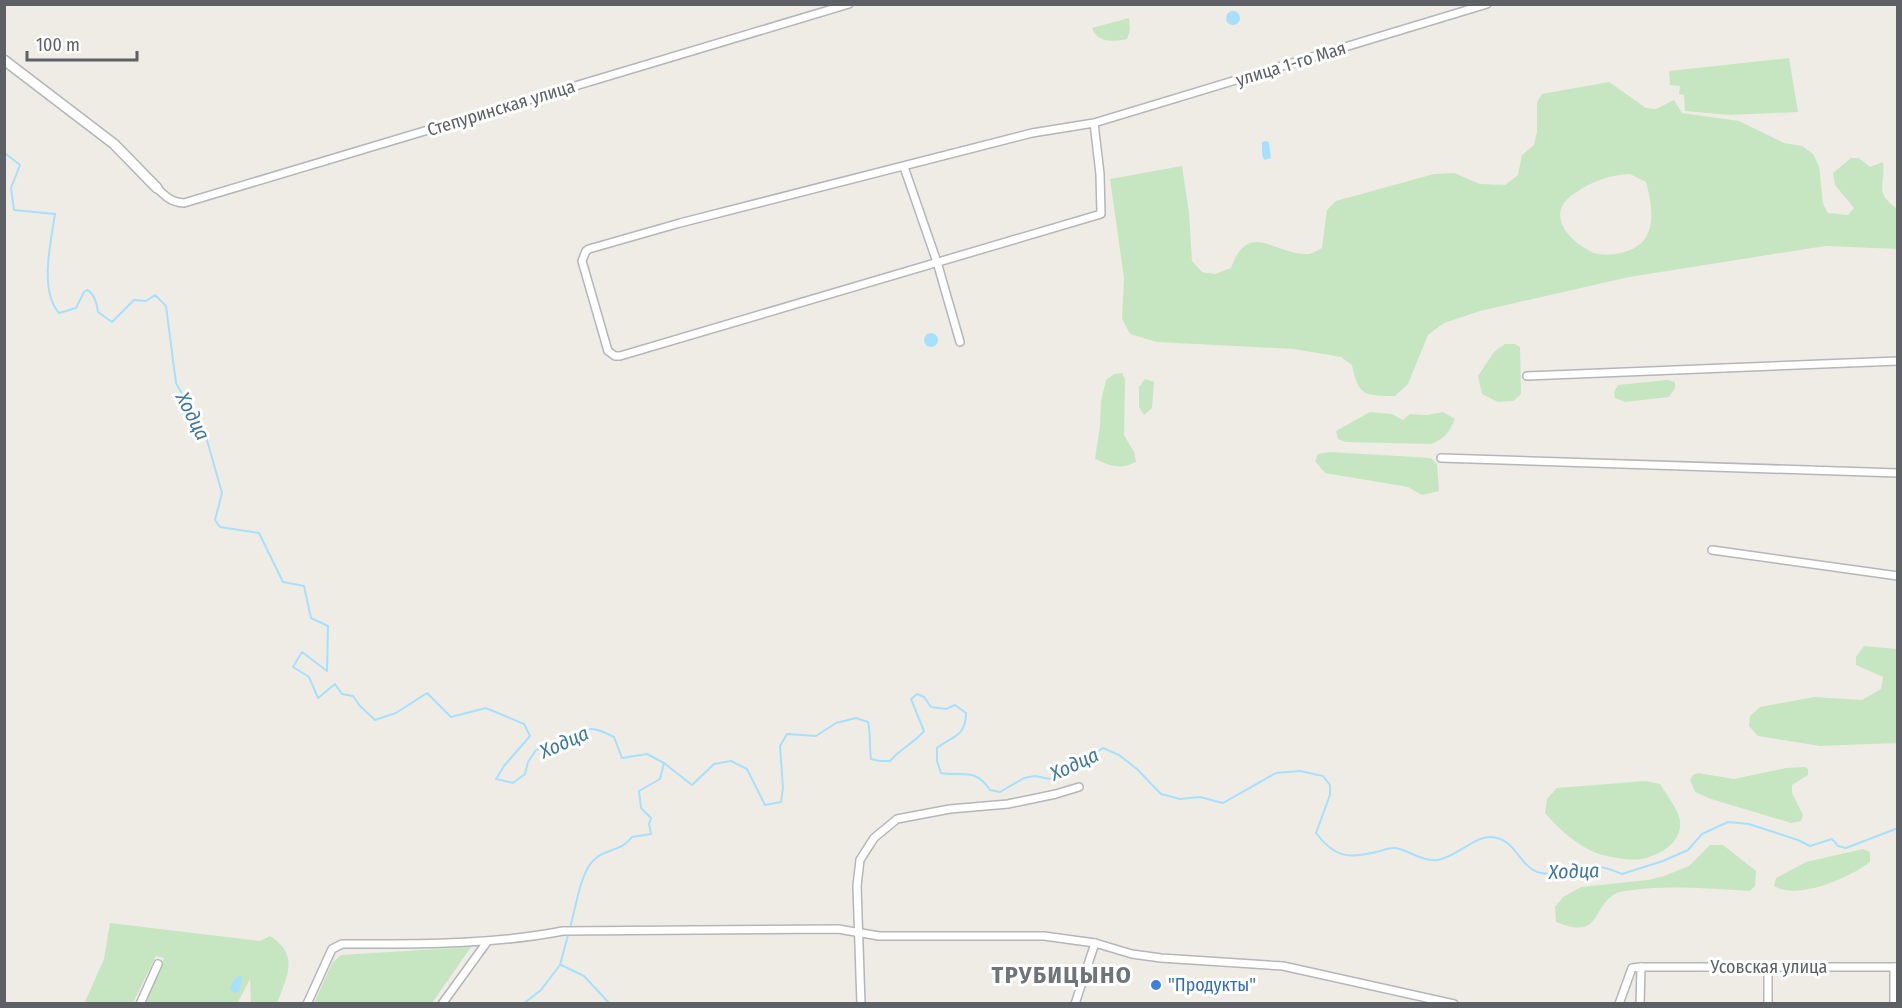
<svg xmlns="http://www.w3.org/2000/svg" width="1902" height="1008" font-family="'Fira Sans Condensed',sans-serif">
<style>
.green{fill:#c6e6c2;fill-rule:evenodd}
.water{fill:#a7e0fd}
.lines{fill:none;stroke-linecap:round;stroke-linejoin:round}
.stream{stroke:#a7e0fd;stroke-width:2}
.street-casing{stroke:#b3b6ba;stroke-width:10}
.secondary-casing{stroke:#b2b5ba;stroke-width:12}
.street{stroke:#fff;stroke-width:7}
.secondary{stroke:#fff;stroke-width:9}
.shop-dot{fill:#3f7fe0;stroke:#fff;stroke-width:2}
.labels{text-anchor:middle;stroke-width:6;stroke-linejoin:round;paint-order:stroke}
.street-label{font-size:18px;fill:#5d6165;stroke:#fff}
.shop-label{font-size:18px;fill:#366cbe;stroke:#fff;text-anchor:start}
.water-label{font-size:20px;font-style:italic;fill:#3e779e;stroke:#fff}
.district-label{font-size:24px;font-weight:bold;letter-spacing:1.5px;fill:#6e7477;stroke:#fff}
</style>
<rect width="100%" height="100%" fill="#efece5"/>
<g class="green">
<path d="M1129,18L1130,30L1127,39C1114,42 1097,43 1092,28Z"/>
<polygon points="1789,58 1798,112 1730,115 1685,111 1684,95 1679,94 1680,86 1670,85 1669,71"/>
<path d="M1609,82L1646,108L1656,109L1674,100L1682,113L1739,121L1784,143L1802,146L1813,154L1819,166L1823,204L1828,213L1848,215L1854,208L1835,185L1833,173L1851,158H1859L1870,167L1883,162C1886,186 1873,191 1897,209V249L1825,246L1629,277L1480,311L1444,323L1428,335L1408,384L1395,396C1365,396 1358,396 1352,365L1341,357L1294,349L1157,342L1130,334L1122,319L1124,278L1110,179L1182,166L1189,213L1192,261L1202,272L1215,274L1231,268C1249,218 1275,256 1309,254C1313,253 1318,250 1322,248L1327,210L1336,201L1434,174L1454,173L1480,184L1505,185L1518,175L1522,155L1534,145L1537,132V102L1542,94ZM1630,174L1646,182C1654,211 1658,245 1621,253C1612,255 1598,256 1590,251C1566,239 1545,212 1575,193C1593,181 1609,175 1630,174Z"/>
<polygon points="1505,344 1515,344 1520,347 1521,394 1513,401 1498,402 1482,394 1478,376 1494,352"/>
<path d="M1122,373L1125,379L1124,435L1134,452L1136,462C1119,470 1111,466 1095,459L1100,426L1101,401L1106,380L1114,374Z"/>
<polygon points="1145,379 1154,382 1152,408 1144,415 1139,407 1139,387"/>
<polygon points="1667,380 1675,382 1675,388 1669,397 1625,402 1615,398 1614,392 1618,385"/>
<path d="M1370,412L1392,414L1403,420L1410,414L1427,415L1443,412L1455,419C1449,432 1445,439 1431,444L1346,442L1338,439L1336,431Z"/>
<polygon points="1330,452 1431,458 1437,464 1439,491 1422,495 1408,487 1325,473 1315,461 1318,454"/>
<polygon points="1864,646 1897,649 1897,743 1820,746 1758,736 1749,726 1750,716 1760,707 1814,697 1862,700 1881,689 1883,677 1856,665 1856,657"/>
<polygon points="1805,767 1808,769 1808,775 1792,785 1792,793 1803,815 1801,821 1791,823 1711,799 1695,792 1690,780 1693,775 1698,773 1734,779 1786,768"/>
<path d="M1646,781L1660,784C1666,794 1678,809 1680,820C1683,842 1661,855 1642,859C1629,861 1608,857 1596,853C1575,844 1559,829 1545,813L1547,799L1557,788Z"/>
<path d="M1710,845H1723L1756,871L1755,886L1750,891C1711,889 1672,885 1633,890C1628,891 1619,891 1615,894C1590,909 1602,940 1556,922L1555,907L1563,897L1581,887L1648,880L1664,876L1689,866Z"/>
<path d="M1863,849L1870,852V862C1851,877 1797,901 1774,886L1776,878L1806,862Z"/>
<path d="M110,923L260,941L270,936C300,955 287,976 277,1003H251L250,979L238,1002L247,1003H145L164,958L156,956L133,1003L84,1004L104,959Z"/>
<polygon points="471,947 432,1003 314,1003 332,963 341,955"/>
</g>
<g class="water">
<circle cx="1233" cy="18" r="7"/>
<polygon points="1266,141 1269,142 1271,158 1264,160 1262,154 1262,142"/>
<circle cx="931" cy="340" r="7"/>
<polygon points="239,975 242,977 239,992 234,993 230,990 233,981"/>
</g>
<g class="lines">
<g class="stream">
<path d="M4,157L6,154L20,165L11,188L14,210L55,214C51,241 39,291 59,313L76,308L84,292L87,290C95,294 97,304 98,312L112,322L134,300L146,301L155,295L166,306L176,383L207,440L222,493L215,520L220,527L259,533L283,582L304,586L311,618L328,626L327,671L302,652L293,667L309,677L318,698L335,684L342,694L353,696L360,706L375,720L396,713L427,693L451,717L486,708L524,724L530,736L504,766L496,779L513,783L525,774L528,762L536,750L558,742L570,743C587,725 592,726 614,737L622,758L647,754L664,763L692,785L714,764L731,761L747,769L765,805L781,802L783,788L780,746L787,734L816,736L836,723L856,718L868,722C871,734 869,747 871,759L880,761H890C900,749 914,743 924,731L911,699L917,694L924,697L931,707L946,709L955,705L966,713C966,736 953,736 937,748V761L941,773C963,777 975,767 990,790L1000,792L1024,778L1035,776L1050,779L1079,764L1103,748L1119,755L1137,769L1161,794L1180,799L1200,797L1223,803L1276,773L1300,771L1323,776L1330,785V795L1316,833C1334,857 1347,859 1376,852C1381,851 1388,848 1393,848C1404,847 1421,862 1437,860C1455,858 1475,836 1491,837C1515,838 1518,864 1537,872C1545,875 1574,874 1583,871C1587,870 1591,867 1596,867C1605,866 1614,871 1622,874L1663,861L1688,850L1702,834L1728,822L1749,824L1798,840L1810,846L1832,839L1838,846L1846,848L1898,828"/>
<path d="M570,928C576,908 580,870 596,858C608,848 622,851 632,837L651,834L649,824L651,818L641,808L639,791L660,779L664,763"/>
<polyline points="561,965 584,976 610,1004"/>
<polyline points="523,1004 541,990 560,965 568,935"/>
</g>
<g class="street-casing">
<g id="street">
<polyline points="1094,123 1100,174 1101,214 620,356 615,356 608,351 582,261 586,251 589,249 680,223 1032,133 1094,123 1487,4"/>
<polyline points="904,167 937,262 960,342"/>
<path d="M157,188C166,197 171,202 184,203L849,4"/>
<polyline points="1527,376 1898,361"/>
<polyline points="1441,458 1898,473"/>
<polyline points="1712,550 1898,576"/>
<polyline points="1768,968 1768,1004"/>
<polyline points="140,1004 158,964"/>
<path d="M307,1004L332,949L342,944C416,944 490,945 563,931L838,929L879,936H1044L1095,943"/>
<polyline points="442,1004 487,942"/>
<polyline points="861,1004 857,886 860,860 874,838 897,819 950,809 1008,804 1056,794 1079,787"/>
<polyline points="1075,1004 1095,943 1132,954 1161,958 1283,966 1454,1004"/>
<polyline points="1619,1004 1632,968 1641,967 1898,967"/>
<polyline points="1640,1004 1641,967"/>
<polyline points="1894,1004 1894,967"/>
</g>
</g>
<g class="secondary-casing">
<polyline id="secondary" points="4,60 114,144 157,188"/>
</g>
<use href="#street" class="street"/>
<use href="#secondary" class="secondary"/>
</g>
<circle class="shop-dot" cx="1156" cy="985" r="6"/>
<g class="labels">
<g class="street-label">
<text transform="translate(1291 64) rotate(-17)" y="6">улица 1-го Мая</text>
<text transform="translate(501 108) rotate(-17)" y="6">Степуринская улица</text>
<text x="1769" y="973">Усовская улица</text>
</g>
<g class="shop-label">
<text x="1168" y="991">"Продукты"</text>
</g>
<g class="water-label">
<text transform="translate(193 416) rotate(63)" y="7">Ходца</text>
<text transform="translate(564 742) rotate(-24)" y="7">Ходца</text>
<text transform="translate(1074 764) rotate(-25)" y="7">Ходца</text>
<text transform="translate(1574 871) rotate(-2)" y="7">Ходца</text>
</g>
<g class="district-label">
<text x="1062" y="983">ТРУБИЦЫНО</text>
</g>
</g>
<rect width="1902" height="1008" fill="none" stroke="#5d6165" stroke-width="12"/>
<path d="M27 51v9h110v-9" fill="none" stroke="#5d6165" stroke-width="3"/>
<text x="36" y="51" font-size="18" fill="#5d6165" stroke="#ffffff" stroke-width="4.5" paint-order="stroke">100 m</text>
</svg>
